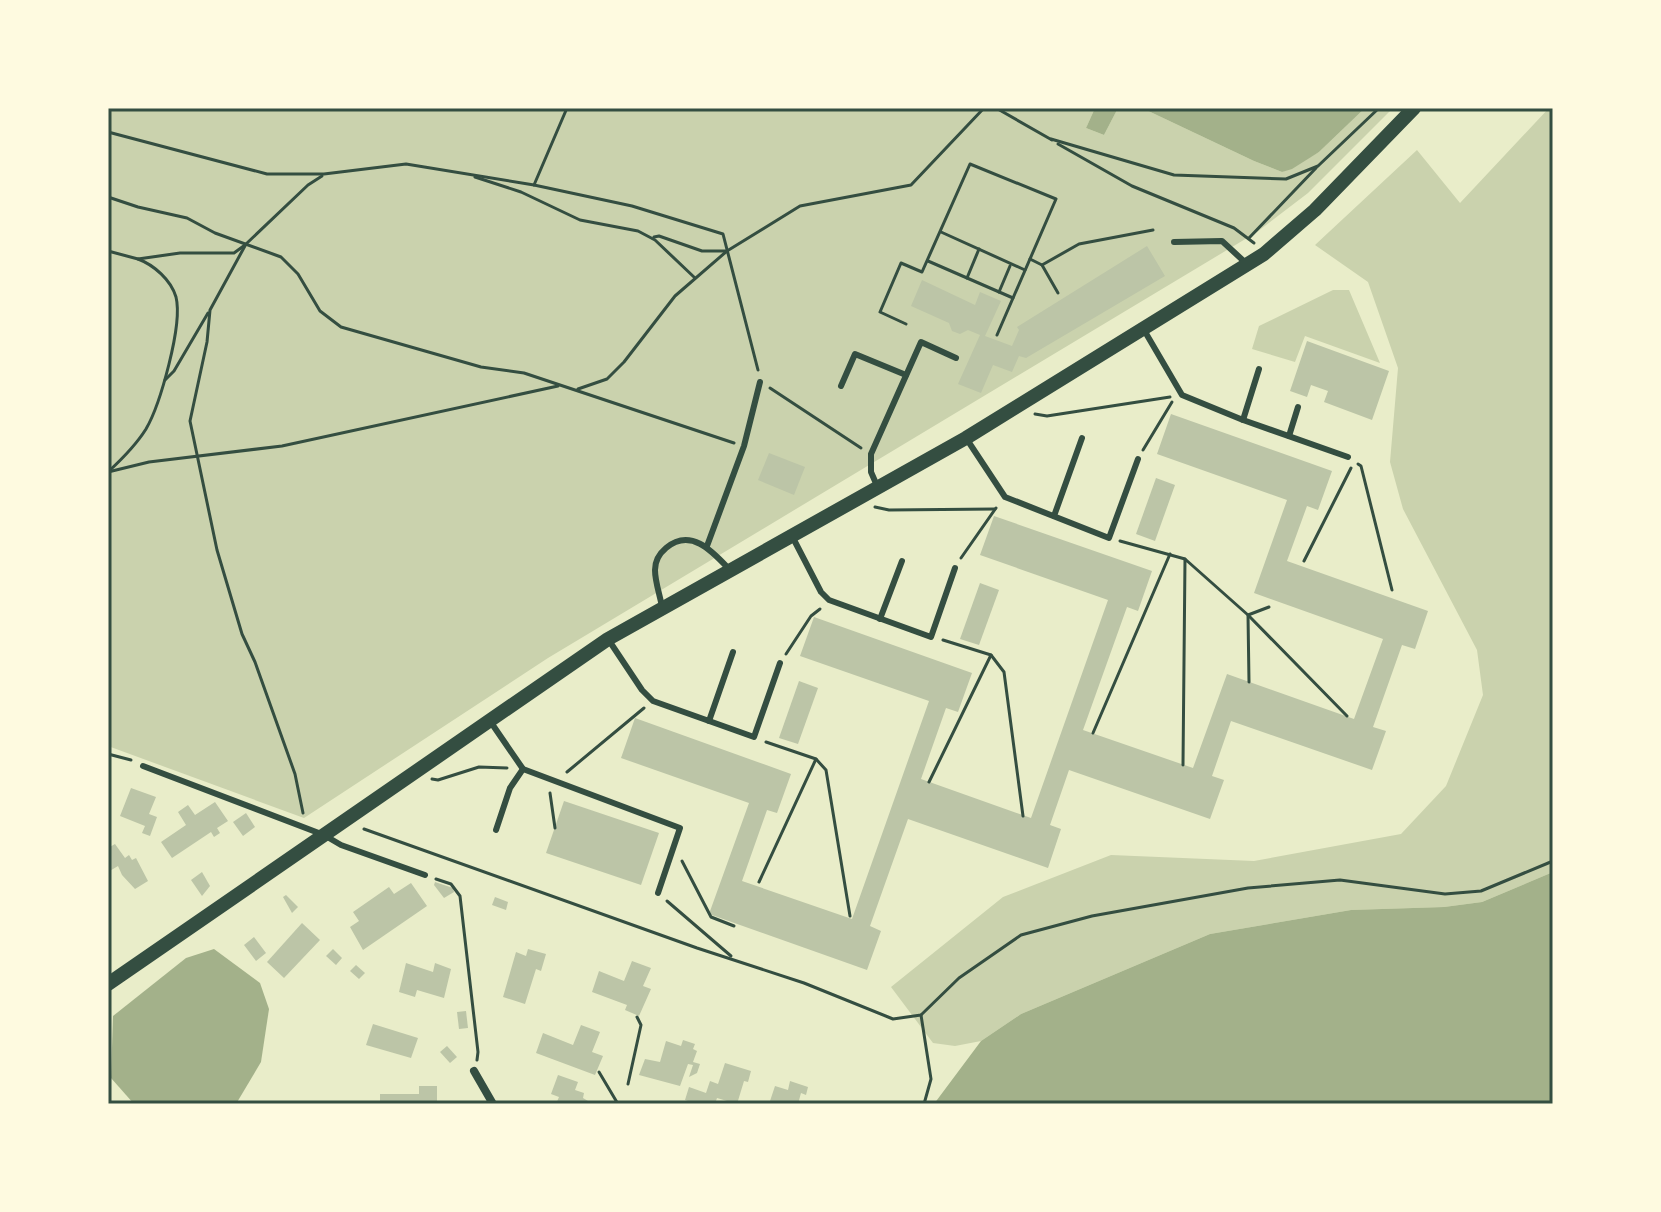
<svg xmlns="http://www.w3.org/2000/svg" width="1661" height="1212" font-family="Commissioner,sans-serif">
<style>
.green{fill:#cad2ad}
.water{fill:#a3b18a}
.building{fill:#bcc5a7}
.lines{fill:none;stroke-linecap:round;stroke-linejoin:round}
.path{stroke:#344e41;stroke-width:3}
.service{stroke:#344e41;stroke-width:6}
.minor{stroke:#344e41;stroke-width:8}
.tertiary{stroke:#344e41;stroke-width:14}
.neatline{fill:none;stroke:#344e41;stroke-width:3}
</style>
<rect width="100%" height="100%" fill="#e9edc9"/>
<g class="green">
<polygon points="108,108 1095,108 1086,128 1104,135 1118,108 1142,108 1254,161 1282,172 1319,152 1365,108 1393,108 1308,193 1257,232 548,658 304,818 108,746"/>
<polygon points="1549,108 1553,108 1553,872 1482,902 1444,907 1351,910 1210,934 1021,1014 981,1041 955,1046 933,1043 891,987 1003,897 1111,855 1254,861 1401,834 1446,786 1483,695 1477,650 1403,509 1390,462 1398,368 1368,282 1315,245 1417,150 1460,203"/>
<polygon points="1333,290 1349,290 1380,363 1305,336 1295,362 1252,349 1259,326"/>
</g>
<g class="water">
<polygon points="1095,108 1118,108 1104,135 1086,128"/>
<polygon points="1142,108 1365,108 1319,152 1292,169 1282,172 1254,161"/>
<polygon points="1553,872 1553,1104 934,1104 981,1041 1021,1014 1210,934 1351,910 1444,907 1482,902"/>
<polygon points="214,949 260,983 269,1009 261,1062 236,1104 134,1104 111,1078 113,1016 186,958"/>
</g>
<g class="building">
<polygon points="1147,246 1165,276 1026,358 1019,356 1012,372 993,365 981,393 958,384 980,335 968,330 960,334 952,331 949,323 911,306 922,280 975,305 980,292 1001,301 985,336 1012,346 1019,330 1017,327"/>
<polygon points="1307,341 1389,371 1372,420 1324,402 1328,391 1311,385 1307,397 1290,391"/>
<polygon points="1171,414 1332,471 1318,510 1307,506 1287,561 1428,611 1415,649 1402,645 1373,727 1386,731 1372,770 1231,721 1212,776 1224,780 1210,819 1069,770 1050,825 1061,829 1048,868 908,819 870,926 881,931 867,970 709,914 749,803 621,758 635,718 791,774 777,813 767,810 742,881 852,919 929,701 800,656 814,617 972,673 958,712 946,708 921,779 1031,818 1108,600 980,555 994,516 1152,571 1138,611 1127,607 1083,730 1193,768 1227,674 1354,719 1383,639 1254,593 1287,500 1157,454"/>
<polygon points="769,453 805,467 794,495 758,480"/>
<polygon points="1156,478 1175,485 1155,541 1136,534"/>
<polygon points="980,583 999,590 979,645 960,639"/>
<polygon points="799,681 818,688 798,744 779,738"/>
<polygon points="131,788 156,797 149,814 157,817 150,836 142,833 145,826 120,816"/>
<polygon points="564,801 659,833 641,885 546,853"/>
<polygon points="215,802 228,821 217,828 220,833 214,837 211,832 172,858 161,842 186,825 178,812 188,805 195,815"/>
<polygon points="246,813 255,827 243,836 233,822"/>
<polygon points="115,844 125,858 129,855 132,860 136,858 148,881 135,889 122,875 118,866 108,872 108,854 111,852 108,848"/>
<polygon points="202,872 210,886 202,896 191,880"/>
<polygon points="435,882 453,888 454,892 444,898 434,885"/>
<polygon points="411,883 427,906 363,950 350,927 359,921 353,912 389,887 394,894"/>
<polygon points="286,895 298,907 292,913 283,897"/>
<polygon points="495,897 508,902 506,910 492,905"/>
<polygon points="302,923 320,940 284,978 267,962"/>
<polygon points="254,937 266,953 256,961 244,945"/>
<polygon points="333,949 342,958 336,965 326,956"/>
<polygon points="528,949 546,954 541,971 536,969 525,1004 503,997 516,952 526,956"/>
<polygon points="632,961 651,968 643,986 651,989 639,1016 625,1010 627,1005 592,992 599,971 624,981"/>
<polygon points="406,963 433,972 435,963 451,969 444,998 417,990 415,997 399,992"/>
<polygon points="356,965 365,973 359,979 350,971"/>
<polygon points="466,1011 468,1028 459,1029 457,1012"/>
<polygon points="373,1024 418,1038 411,1058 366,1045"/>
<polygon points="581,1025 600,1032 592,1052 603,1056 595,1075 536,1053 543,1033 573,1045"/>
<polygon points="683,1040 695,1044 693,1049 697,1051 693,1062 700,1064 697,1073 689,1077 693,1065 688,1064 680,1086 639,1075 645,1059 660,1062 666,1041 681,1046"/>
<polygon points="447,1046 457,1057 450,1063 440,1052"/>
<polygon points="725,1063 751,1071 748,1082 744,1081 737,1104 717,1098 715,1104 697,1104 685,1100 689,1087 706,1093 710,1081 718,1084"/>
<polygon points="558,1075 578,1082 575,1090 584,1093 583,1098 588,1101 587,1104 556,1104 559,1097 551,1094"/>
<polygon points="790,1081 808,1087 806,1095 801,1093 798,1104 769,1104 775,1086 788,1090"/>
<polygon points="419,1086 437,1086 437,1104 380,1104 380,1094 419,1094"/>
</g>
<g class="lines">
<g class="path">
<polyline points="996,108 1052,140"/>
<polyline points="108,132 267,174 324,174 406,164 534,185 632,206 723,234 758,370"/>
<polyline points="1051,139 1174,175 1286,179 1318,166 1379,108"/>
<polyline points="1058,144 1132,186 1234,228 1254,243"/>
<polyline points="475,177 521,192 580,220 638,231 655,240 695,278"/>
<polyline points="534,185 567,108"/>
<polyline points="108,197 138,207 187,218 215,233 281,257 298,274 320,311 341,327 481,367 524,373 734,443"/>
<polyline points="941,232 1025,270"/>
<polyline points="654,237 659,236 702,251 727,251"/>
<polyline points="1249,238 1316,168"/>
<polyline points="108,251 138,259 180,253 234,253 245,245"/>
<polyline points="1030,259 1042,265 1058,293"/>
<polyline points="928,261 1013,298"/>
<polyline points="1042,265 1079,244 1153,230"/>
<polyline points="967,278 979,249"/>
<polyline points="999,292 1010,266"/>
<polyline points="906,324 880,312 901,263 922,272 970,164 1056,199 997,335"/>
<polyline points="165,380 174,371 208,313"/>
<polyline points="770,388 861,448"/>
<polyline points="578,389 607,379 624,362 675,296 727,251 800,206 911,185 984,108"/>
<polyline points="1035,414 1047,416 1170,397"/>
<polyline points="1143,450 1172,402"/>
<polyline points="1358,464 1361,466 1392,590"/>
<path d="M109,471C122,459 136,445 146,429C160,405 183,325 176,297C171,280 154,265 138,259"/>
<polyline points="108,472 149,462 282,446 558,386"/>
<polyline points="875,507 889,510 995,509"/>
<polyline points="1120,541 1185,559"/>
<polyline points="961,558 996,508"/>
<polyline points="1304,561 1351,468"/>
<polyline points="943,640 991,655 1004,672 1023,816"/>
<polyline points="786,654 811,616 820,609"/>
<polyline points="1249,682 1248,615 1269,607"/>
<polyline points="1093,733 1170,554"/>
<polyline points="108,754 131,760"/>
<polyline points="816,759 826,770 850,916"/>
<polyline points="1183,765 1185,559 1248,615 1347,716"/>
<polyline points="567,772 644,708"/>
<polyline points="432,779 438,780 479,767 507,768"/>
<polyline points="929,782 991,655"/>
<polyline points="550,793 555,828"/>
<polyline points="303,813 295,774 255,662 242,634 217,550 190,421 207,342 210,310 246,244 308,185 322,176"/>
<polyline points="364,829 697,948 804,983 893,1019 921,1015 959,978 1021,935 1092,916 1248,888 1340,880 1445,894 1481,891 1553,861"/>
<polyline points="682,861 711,917 734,926"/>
<polyline points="436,879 451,884 460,896 478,1052 477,1060"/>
<polyline points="759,882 816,759 766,742"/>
<polyline points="667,901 731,956"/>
<polyline points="921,1015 931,1079 924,1104"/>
<polyline points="599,1072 618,1104"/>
<polyline points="628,1084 641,1025 637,1017"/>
</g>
<g class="service">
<polyline points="1174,242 1222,241 1248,265"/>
<polyline points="1144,330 1182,395 1243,420 1348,457"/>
<polyline points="841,386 855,354 906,375"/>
<polyline points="1243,420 1259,369"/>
<polyline points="1289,436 1298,407"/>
<polyline points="966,438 1005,497 1109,538 1138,459"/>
<polyline points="878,488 871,472 871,454 921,342 956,358"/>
<polyline points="1054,516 1082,438"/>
<polyline points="792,536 821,592 829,600 931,637 955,568"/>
<polyline points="707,546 744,446 760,382"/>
<path d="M662,607C660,595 655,582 655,570C655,561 660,553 666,548C691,527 713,552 729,569"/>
<polyline points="880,619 902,561"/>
<polyline points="608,639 642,690 653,701 754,737 780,663"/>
<polyline points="490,721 523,769 680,828 658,893"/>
<polyline points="709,721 733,652"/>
<polyline points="143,766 324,835 341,845 425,875"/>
<polyline points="496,830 510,788 523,769"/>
</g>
<polyline class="minor" points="474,1071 493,1104"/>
<polyline class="tertiary" points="108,984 608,639 966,438 1264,254 1315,210 1414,108"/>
</g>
<rect width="1661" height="1212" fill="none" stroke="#fefae0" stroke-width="220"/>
<rect x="110" y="110" width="1441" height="992" class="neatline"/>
</svg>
